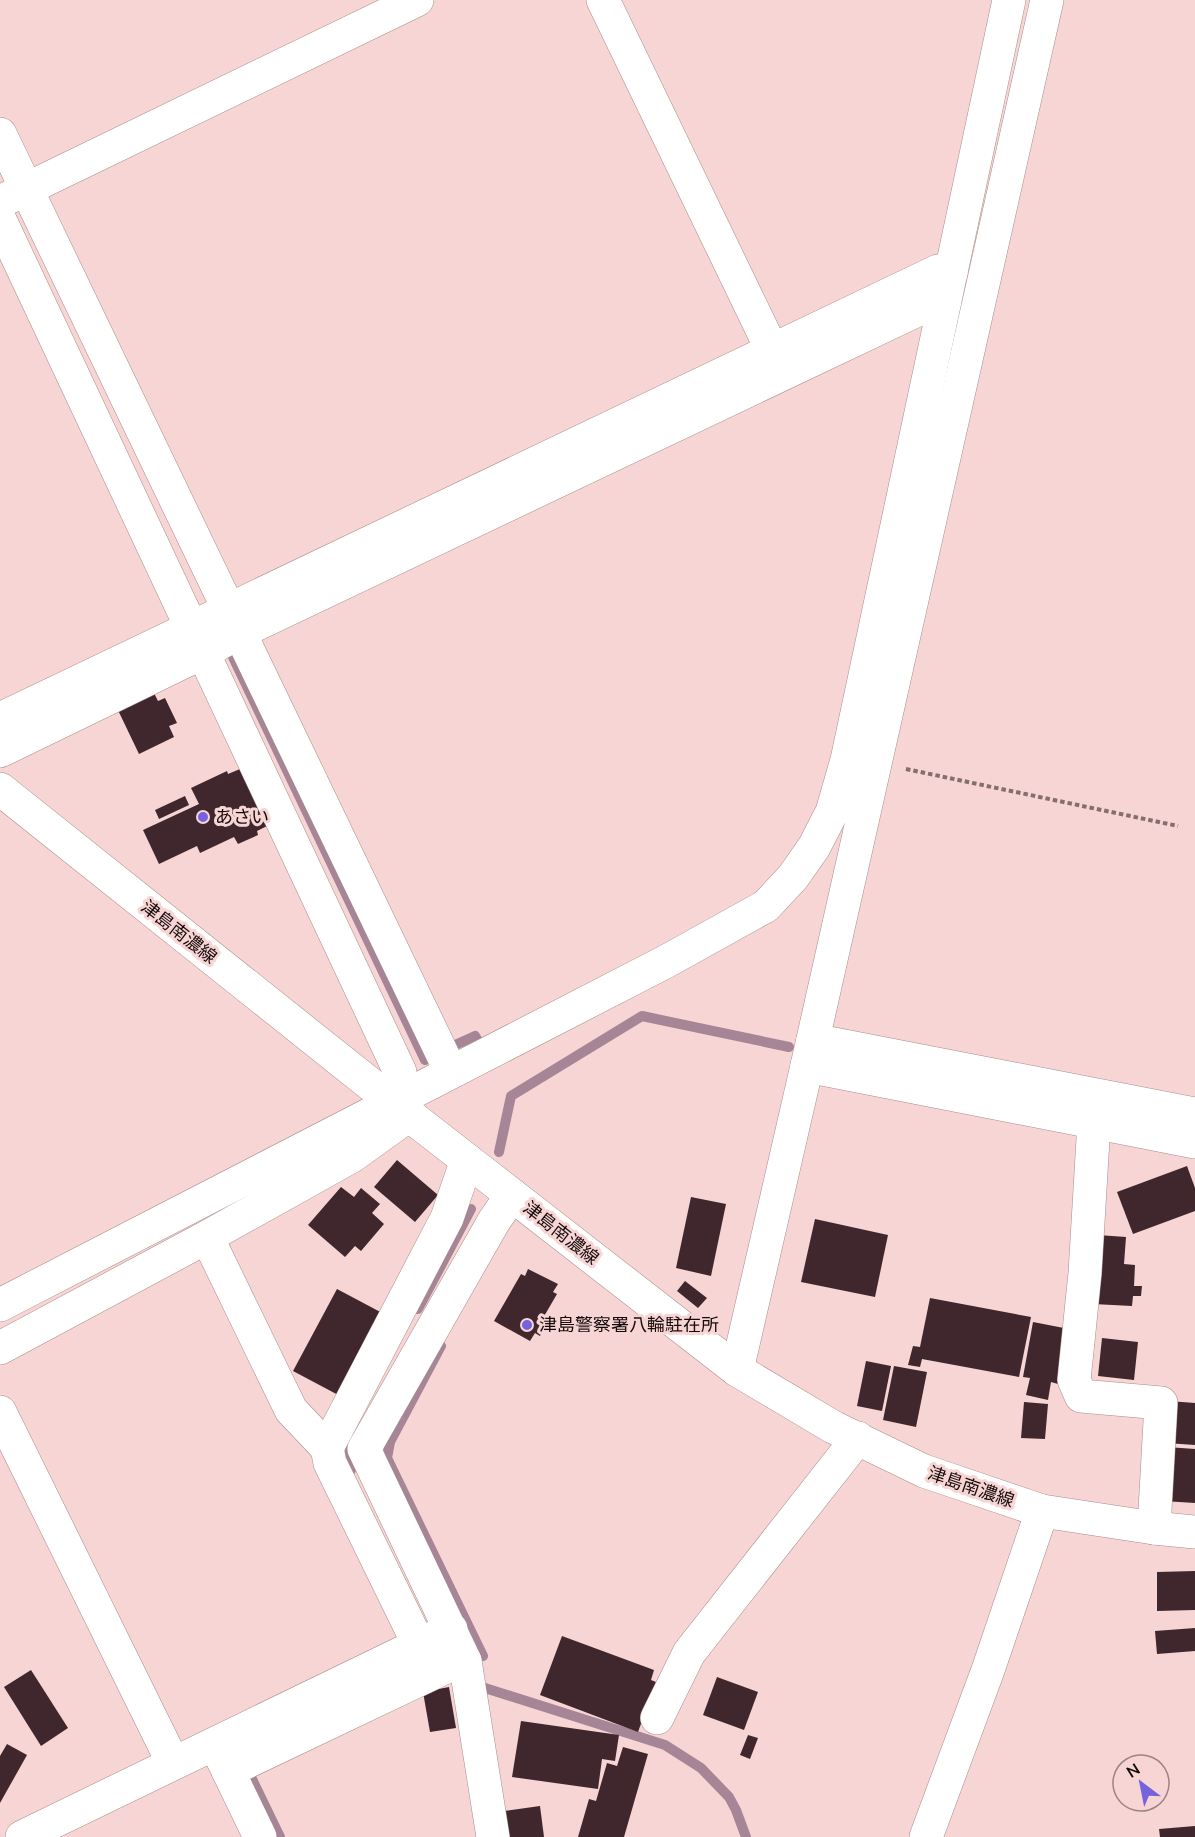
<svg xmlns="http://www.w3.org/2000/svg" width="1195" height="1837" font-family="Mulish,'Noto Sans JP',sans-serif">
<style>
.lines{fill:none;stroke-linecap:round;stroke-linejoin:round}
.stream{stroke:#a68597;stroke-width:10}
.building{fill:#3f272d}
.minor-casing{stroke:#aa8c8a;stroke-width:34}
.major-casing{stroke:#aa8c8a;stroke-width:34}
.path{stroke:#846e6e;stroke-width:4;stroke-dasharray:4.5 3;stroke-linecap:butt}
.minor{stroke:#fff;stroke-width:33}
.major{stroke:#fff;stroke-width:33}
.poi-dot{fill:#7762dd;stroke:#f7d5d4;stroke-width:2}
.labels{text-anchor:middle;stroke-width:6;stroke-linejoin:round;paint-order:stroke}
.poi-label{font-size:18px;fill:#150a0a;stroke:#f7d5d4;text-anchor:start}
.street-label{font-size:18px;fill:#150a0a;stroke:#f7d5d4}
</style>
<rect width="100%" height="100%" fill="#f7d5d4"/>
<g class="lines">
<g class="stream">
<polyline points="233,657 425,1060"/>
<polyline points="455,1045 475,1036 480,1044"/>
<polyline points="499,1152 511,1096 642,1016 789,1047"/>
<polyline points="418,1309 471,1209"/>
<polyline points="441,1346 390,1442 387,1458 483,1656"/>
<path d="M351,1470C345,1457 345,1447 352,1434"/>
<polyline points="485,1688 665,1745 701,1768 729,1797 736,1810 746,1837"/>
<polyline points="251,1777 280,1837"/>
</g>
</g>
<g class="building">
<polygon points="152,689 158,701 165,698 177,723 169,726 174,737 139,754 116,706"/>
<polygon points="240,769 245,781 249,780 269,825 257,831 258,835 238,844 234,837 200,853 197,846 159,864 143,830 199,804 191,788 227,771 228,774"/>
<polygon points="185,796 189,805 159,819 155,810"/>
<polygon points="397,1160 438,1195 415,1222 374,1187"/>
<polygon points="1187,1166 1195,1188 1195,1211 1133,1234 1117,1192"/>
<polygon points="341,1187 354,1197 361,1188 380,1204 372,1213 384,1224 361,1251 355,1246 345,1257 308,1225"/>
<polygon points="691,1197 726,1204 711,1276 676,1268"/>
<polygon points="815,1219 888,1235 875,1297 801,1282"/>
<polygon points="1098,1235 1126,1237 1124,1264 1135,1265 1134,1286 1142,1286 1141,1296 1133,1296 1132,1306 1093,1304"/>
<polygon points="528,1269 558,1284 553,1292 557,1294 539,1325 544,1328 540,1336 535,1333 530,1341 494,1321 521,1274 525,1276"/>
<polygon points="685,1281 707,1298 698,1308 677,1291"/>
<polygon points="337,1289 386,1315 342,1397 293,1371"/>
<polygon points="930,1298 1031,1317 1019,1377 922,1359 920,1367 908,1365 913,1346 920,1347"/>
<polygon points="1033,1322 1069,1329 1058,1384 1051,1382 1048,1400 1026,1395 1030,1378 1023,1377"/>
<polygon points="1102,1338 1138,1342 1134,1380 1098,1376"/>
<polygon points="866,1361 891,1366 882,1411 857,1406"/>
<polygon points="894,1366 927,1372 916,1427 883,1420"/>
<polygon points="1169,1401 1195,1403 1195,1445 1166,1443"/>
<polygon points="1024,1402 1048,1404 1045,1439 1021,1438"/>
<polygon points="1167,1447 1195,1449 1195,1503 1163,1501"/>
<polygon points="1195,1571 1195,1610 1157,1611 1157,1572"/>
<polygon points="1195,1628 1195,1651 1157,1654 1155,1631"/>
<polygon points="562,1636 654,1670 651,1680 656,1682 638,1732 540,1695"/>
<polygon points="31,1670 68,1728 41,1746 4,1687"/>
<polygon points="717,1677 758,1692 744,1730 703,1715"/>
<polygon points="449,1687 456,1728 430,1732 423,1692"/>
<polygon points="521,1721 619,1735 615,1761 602,1759 598,1789 512,1777"/>
<polygon points="748,1735 758,1738 750,1759 740,1755"/>
<polygon points="7,1744 27,1755 0,1803 0,1756"/>
<polygon points="623,1747 648,1754 624,1837 578,1837 589,1799 596,1801 607,1763 617,1766"/>
<polygon points="540,1806 544,1837 508,1837 504,1811"/>
<polygon points="1195,1826 1195,1837 1160,1837 1159,1829"/>
</g>
<g class="lines">
<g class="minor-casing">
<g id="minor">
<polyline points="603,0 772,350"/>
<polyline points="0,134 451,1072"/>
<polyline points="8,198 417,0"/>
<polyline points="0,220 400,1072 392,1101"/>
<polyline points="0,719 938,271 951,273"/>
<polyline points="0,751 204,652 238,633 932,303 944,304"/>
<polyline points="813,1040 1195,1114"/>
<polyline points="807,1066 1195,1142"/>
<polyline points="1094,1122 1085,1273 1074,1380 1081,1396 1161,1403 1154,1528"/>
<polyline points="207,1237 291,1410 327,1448 447,1218 467,1160"/>
<polyline points="0,1305 667,961 766,906 793,877 814,847 832,812 847,760 1009,0"/>
<polyline points="0,1348 207,1237 352,1156 409,1115"/>
<polyline points="737,1370 807,1066 1047,0"/>
<polyline points="0,1412 173,1763"/>
<polyline points="327,1448 330,1463 419,1645"/>
<polyline points="657,1718 689,1653 858,1438"/>
<polyline points="219,1752 260,1837"/>
<polyline points="228,1771 448,1666 465,1661"/>
<polyline points="22,1837 451,1629"/>
<polyline points="493,1837 465,1661 364,1449 494,1221 512,1195"/>
<polyline points="926,1837 988,1670 1042,1511"/>
</g>
</g>
<g class="major-casing">
<polyline id="major" points="0,789 409,1115 737,1370 833,1427 924,1471 1042,1511 1154,1528 1195,1532"/>
</g>
<polyline class="path" points="906,769 1178,826"/>
<use href="#minor" class="minor"/>
<use href="#major" class="major"/>
</g>
<g class="poi-dot">
<circle cx="203" cy="817" r="6"/>
<circle cx="527" cy="1325" r="6"/>
</g>
<g class="labels">
<g class="poi-label">
<text x="215" y="823">あさい</text>
<text x="539" y="1331">津島警察署八輪駐在所</text>
</g>
<g class="street-label">
<text transform="translate(179 932) rotate(38)" y="6">津島南濃線</text>
<text transform="translate(561 1233) rotate(38)" y="6">津島南濃線</text>
<text transform="translate(971 1487) rotate(19)" y="6">津島南濃線</text>
</g>
</g>
<g transform="translate(1141 1783) rotate(328)"><circle r="28" fill="#f7d5d4" stroke="#9d8483" stroke-width="1.5"/>
<path d="M0-4.5L10 22L0 15L-10 22Z" fill="#7762dd"/>
<text y="-9" font-size="16" font-weight="bold" text-anchor="middle" fill="#150a0a">N</text>
</g>
</svg>
